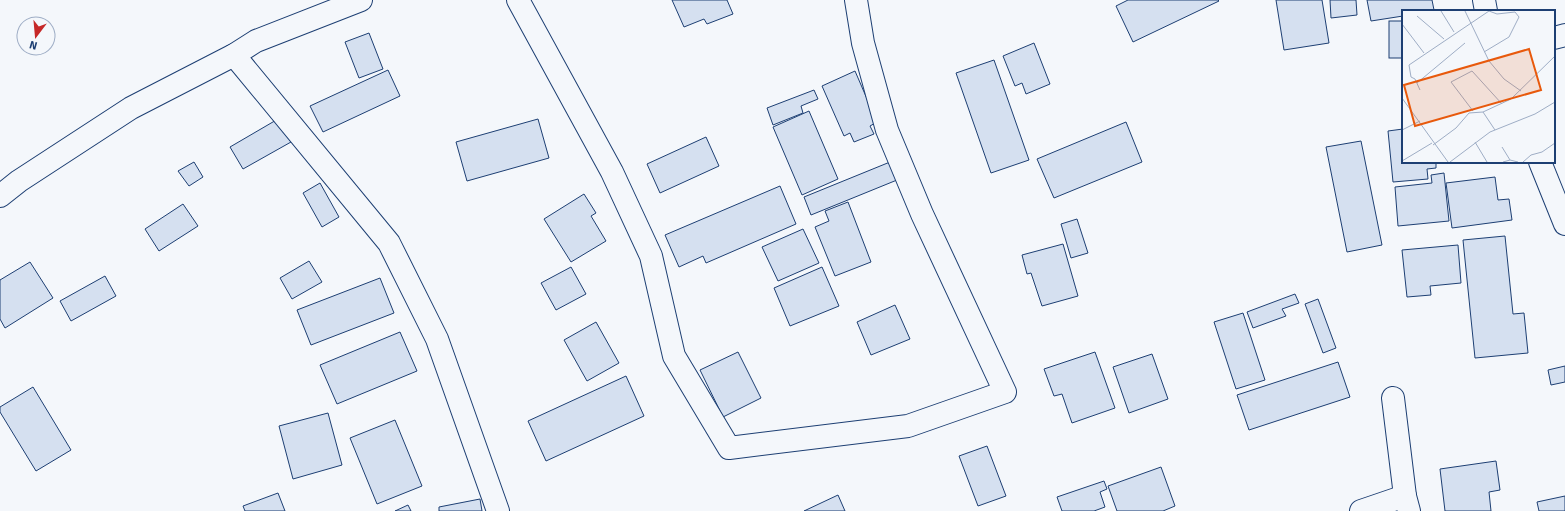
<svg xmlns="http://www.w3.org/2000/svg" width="1565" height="511" font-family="Signika,sans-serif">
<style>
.building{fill:#d5e0f0;stroke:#1d3f73}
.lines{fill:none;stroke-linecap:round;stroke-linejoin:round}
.street-casing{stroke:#1d3f73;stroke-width:24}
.street{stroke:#f4f7fb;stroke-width:22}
.inset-road{fill:none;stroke:#9eadc5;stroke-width:1}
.view{fill:#e8590c;fill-opacity:0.15;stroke:#e8590c;stroke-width:2}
.inset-edge{fill:none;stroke:#1d3f73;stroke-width:2}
</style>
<rect width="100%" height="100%" fill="#f4f7fb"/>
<g class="building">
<polygon points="672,0 727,0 733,14 707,24 704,19 684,27"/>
<polygon points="1128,0 1218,0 1219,1 1133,42 1116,6"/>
<polygon points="1276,0 1322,0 1329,43 1284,50"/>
<polygon points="1330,0 1356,0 1357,15 1331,18"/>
<polygon points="1367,0 1432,0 1434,10 1403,11 1403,16 1371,21"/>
<rect x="1389" y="21" width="14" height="37"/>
<polygon points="369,33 383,69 359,78 345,42"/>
<polygon points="1034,43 1050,84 1026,94 1022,83 1015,86 1003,56"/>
<polygon points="994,60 1029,160 991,173 956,73"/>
<polygon points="388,70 400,96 323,132 310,106"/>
<polygon points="855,71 877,122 870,126 874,134 854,142 850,133 844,136 822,86"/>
<polygon points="814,90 818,99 801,106 803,113 773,125 767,108"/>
<polygon points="809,111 838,179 802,195 773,127"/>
<polygon points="278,119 291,142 243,169 230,147"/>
<polygon points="538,119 549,158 467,181 456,142"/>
<polygon points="1126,122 1142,162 1054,198 1037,159"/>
<polygon points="1403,129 1403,162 1436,162 1436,168 1427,169 1428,179 1393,182 1388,131"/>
<polygon points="706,137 719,166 660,193 647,164"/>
<polygon points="1361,141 1382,245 1347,252 1326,147"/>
<polygon points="194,162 203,177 189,186 178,171"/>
<polygon points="890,162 897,180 811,215 804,197"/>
<polygon points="1444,173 1449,221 1398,226 1395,187 1432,183 1431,175"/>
<polygon points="1495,177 1498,200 1509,199 1512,220 1452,228 1446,183"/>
<polygon points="320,183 339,217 322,227 303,193"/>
<polygon points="780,186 796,224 706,263 703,256 679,267 665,235"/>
<polygon points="584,194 596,213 591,216 606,241 571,262 544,219"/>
<polygon points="848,202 871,262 835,276 815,227 829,221 825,211"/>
<polygon points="183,204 198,226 159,251 145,229"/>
<polygon points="1077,219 1088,253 1071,258 1061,224"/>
<polygon points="803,229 819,263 778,281 762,247"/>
<polygon points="1505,236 1513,314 1524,313 1528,353 1475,358 1463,240"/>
<polygon points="1063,244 1078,296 1042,306 1031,273 1027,274 1022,255"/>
<polygon points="1458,245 1461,283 1430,286 1431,295 1407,297 1402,250"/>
<polygon points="309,261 322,282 292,299 280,278"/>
<polygon points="30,262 53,298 5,328 0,319 0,280"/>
<polygon points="571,267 586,294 556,310 541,283"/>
<polygon points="822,267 839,306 790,326 774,288"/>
<polygon points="105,276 116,296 71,321 60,301"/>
<polygon points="380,278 394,313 311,345 297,310"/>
<polygon points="1295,294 1299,303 1282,309 1286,316 1253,328 1247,312"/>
<polygon points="1318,299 1336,348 1323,353 1305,304"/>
<polygon points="895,305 910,339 871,355 857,322"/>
<polygon points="1243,313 1265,380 1236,389 1214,322"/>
<polygon points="596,322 619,363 587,381 564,340"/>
<polygon points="400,332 417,371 337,404 320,365"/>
<polygon points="738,352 761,398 723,417 700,370"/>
<polygon points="1095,352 1115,408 1072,423 1062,394 1054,396 1044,369"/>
<polygon points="1152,354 1168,399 1129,413 1113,367"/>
<polygon points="1338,362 1350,397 1249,430 1237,395"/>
<polygon points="1565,366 1565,382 1551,385 1548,370"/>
<polygon points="626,376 644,416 546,461 528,421"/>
<polygon points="33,387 71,450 36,471 0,412 0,407"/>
<polygon points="328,413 342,465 293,479 279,426"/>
<polygon points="395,420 422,486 377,504 350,438"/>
<polygon points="987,446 1006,496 978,506 959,456"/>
<polygon points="1496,461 1500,490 1489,492 1491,511 1445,511 1440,469"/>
<polygon points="1161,467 1175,506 1163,511 1117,511 1108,486"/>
<polygon points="1104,481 1107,489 1100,492 1105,507 1094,511 1062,511 1057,497"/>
<polygon points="278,493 285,511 245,511 243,506"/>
<polygon points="838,495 845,511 804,511"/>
<polygon points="1565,496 1565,511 1539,511 1537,502"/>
<polygon points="480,499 482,511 439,511 439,507"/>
<polygon points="408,505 411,511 395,511"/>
</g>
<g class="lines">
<g class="street-casing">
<g id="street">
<polyline points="518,0 612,172 651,256 674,356 729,448 908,426 1005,392 922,214 887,130 863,43 856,0"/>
<polyline points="1484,0 1486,11"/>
<polyline points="1554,38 1565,35"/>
<polyline points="234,55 389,243 437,339 498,511"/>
<polyline points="1540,162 1565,224"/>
<polyline points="0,196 19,181 131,108 234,55 256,41 361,0"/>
<polyline points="1393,398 1405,496 1409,511"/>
<polyline points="1361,511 1405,496"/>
</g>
</g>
<use href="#street" class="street"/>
</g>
<g transform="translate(1402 10)">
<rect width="153" height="153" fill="#f4f7fb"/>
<path class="inset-road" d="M39,1L52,22M63,1L87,51L102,69L119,81M15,6L42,29M0,14L22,43M15,73L63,33M18,80L13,69L9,67L7,55L87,1L95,4L113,2L117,7L107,27L82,42M0,88L46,152M71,101L49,72L70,61L100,94M81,102L93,120M0,120L18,111M73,132L85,152M31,135L54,118L67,103L81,102L109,89L153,46M100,137L108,150M0,151L30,133M48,152L88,122L133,104L153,92M101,152L108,150L116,152M121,152L129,145L140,142L153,133"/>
<path class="view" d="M127,39L139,80L13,116L2,75Z"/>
<rect width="153" height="153" class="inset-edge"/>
</g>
<g transform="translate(36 36) rotate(196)"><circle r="19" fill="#f4f7fb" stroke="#9eadc5"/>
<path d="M0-3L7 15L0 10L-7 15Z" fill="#c62828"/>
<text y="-6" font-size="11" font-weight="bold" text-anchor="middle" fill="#1d3f73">N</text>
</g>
</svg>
